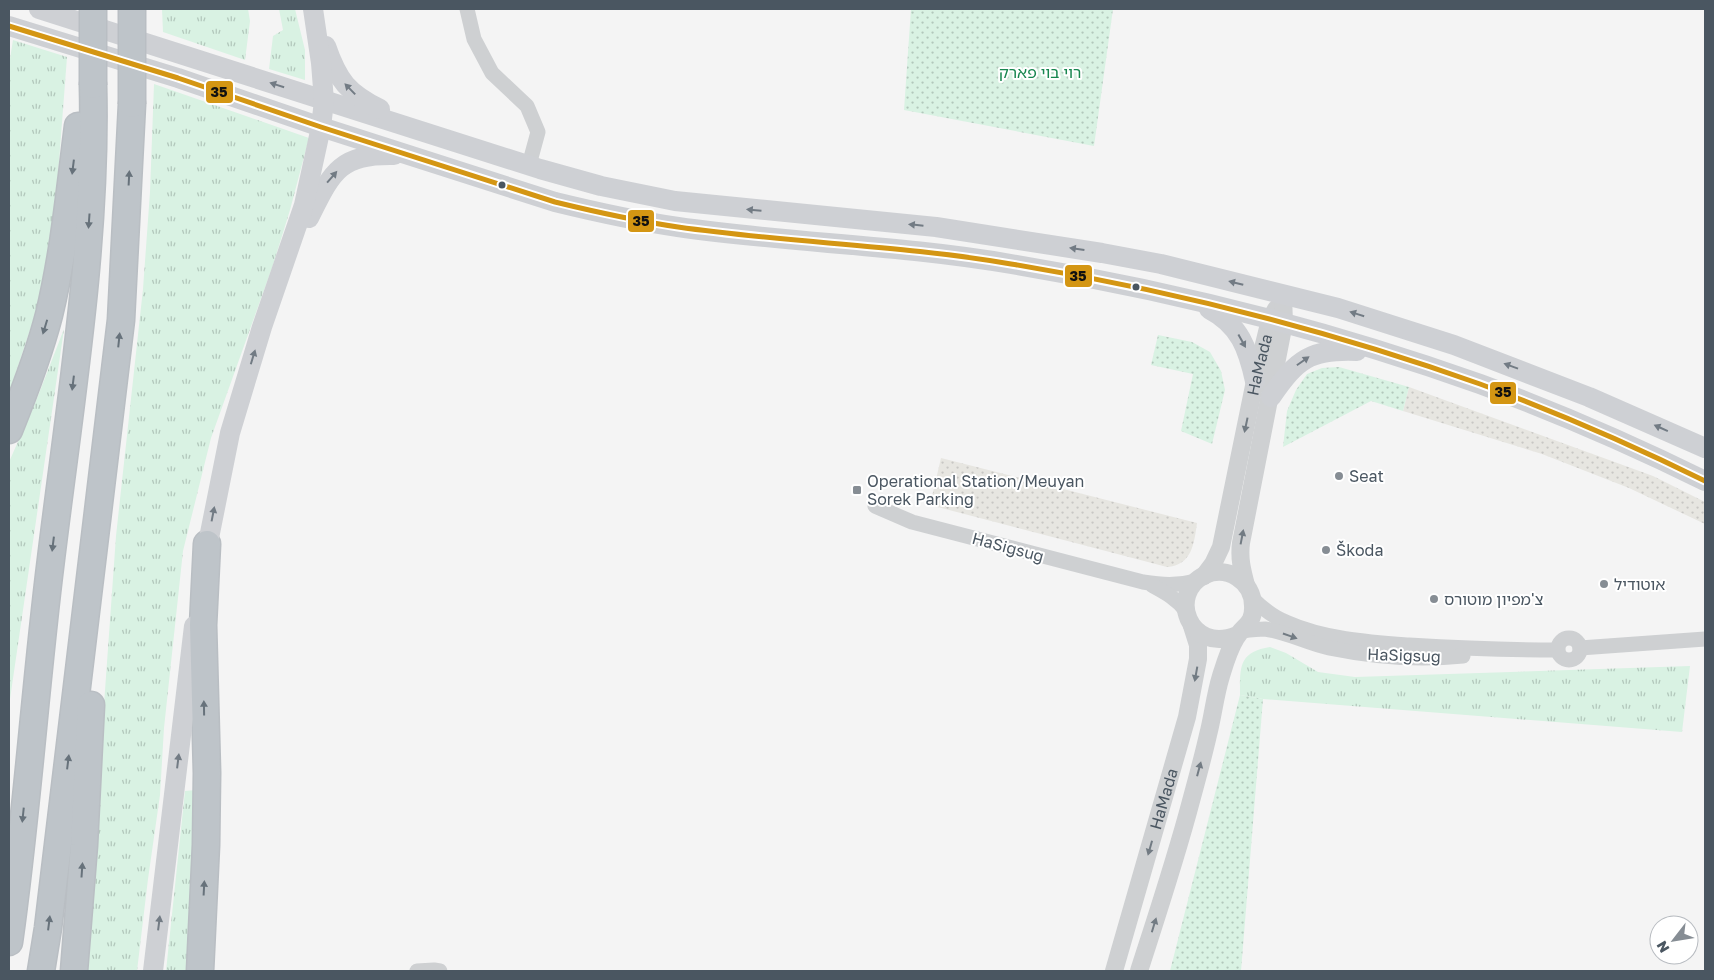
<svg xmlns="http://www.w3.org/2000/svg" width="1714" height="980" font-family="'Golos Text','Noto Sans Hebrew',sans-serif">
<style>
.grass{fill:url(#grass-tufts)}
.sand{fill:url(#sand-dots)}
.park{fill:url(#park-dots)}
.lines{fill:none;stroke-linecap:round;stroke-linejoin:round}
.motorway-casing{stroke:#b9bec3;stroke-width:29}
.minor{stroke:#ced0d2;stroke-width:15}
.tertiary{stroke:#ced0d2;stroke-width:18}
.secondary{stroke:#ced0d4;stroke-width:20}
.motorway{stroke:#bec4c9;stroke-width:26}
.motorway-bridge-casing{stroke:#b9bec3;stroke-width:29;stroke-linecap:butt}
.motorway-bridge{stroke:#bec4c9;stroke-width:26}
.bus-1-casing{stroke:#fff;stroke-width:9}
.bus-1{stroke:#d49613;stroke-width:5}
.oneway{fill:#727b84}
.oneway2{fill:#67727b}
.oneway3{fill:#727b83}
.bus-dot{fill:#4a5661;stroke:#fff;stroke-width:2}
.poi-dot{fill:#868d94;stroke:#fff;stroke-width:2}
.labels{text-anchor:middle;stroke-width:4;stroke-linejoin:round;paint-order:stroke}
.park-label{font-size:16px;fill:#17864f;stroke:#fff}
.street-label{font-size:16px;fill:#4a5661;stroke:#fff}
.poi-label{font-size:16px;fill:#4a5661;stroke:#fff;text-anchor:start}
.line-badge{stroke:#fff;stroke-width:2}
.pale-badge-label{font-size:14px;text-anchor:middle;font-weight:bold;fill:#111}
</style>
<defs>
<pattern id="grass-tufts" width="24" height="20" patternUnits="userSpaceOnUse" patternTransform="scale(1.25)"><rect width="24" height="20" fill="#d9f2e3"/><path d="M3 7l-1-3M5 7V3M7 7l1-3M15 17l-1-3M17 17v-4M19 17l1-3" fill="none" stroke="#b2c7bb"/></pattern>
<pattern id="sand-dots" width="8" height="8" patternUnits="userSpaceOnUse" patternTransform="scale(1.25)"><rect width="8" height="8" fill="#e7e6e1"/><path d="M2 2h.1M6 6h.1" fill="none" stroke="#c8c7c4" stroke-width="1.8" stroke-linecap="round"/></pattern>
<pattern id="park-dots" width="8" height="8" patternUnits="userSpaceOnUse" patternTransform="scale(1.25)"><rect width="8" height="8" fill="#d9f2e3"/><path d="M2 2h.1M6 6h.1" fill="none" stroke="#b2c7bb" stroke-width="1.8" stroke-linecap="round"/></pattern>
</defs>
<rect width="100%" height="100%" fill="#f4f4f4"/>
<g class="grass">
<polygon points="162,9 248,9 250,21 245,60 163,32"/>
<polygon points="279,9 295,9 305,50 305,80 269,69 273,36 283,30"/>
<polygon points="13,40 67,57 54,227 36,312 9,393 9,65"/>
<polygon points="154,84 309,138 290,210 273,265 211,438 183,551 164,728 160,795 148,879 137,971 85,971 116,536 143,289 150,192"/>
<polygon points="64,329 9,706 9,462 36,401"/>
<path d="M1270,647L1286,653L1318,672L1355,677L1690,666L1682,732L1263,699L1240,695C1240,668 1238,652 1270,647Z"/>
<polygon points="196,790 186,971 166,971 185,791"/>
</g>
<g class="sand">
<polygon points="1409,387 1653,476 1705,502 1705,524 1629,488 1542,454 1403,411"/>
<path d="M941,458L1197,523C1194,544 1192,565 1167,567L930,505Z"/>
</g>
<g class="park">
<polygon points="911,9 1113,9 1094,146 904,110"/>
<polygon points="1158,335 1192,342 1210,352 1221,371 1225,390 1212,444 1181,431 1193,374 1151,365"/>
<polygon points="1339,367 1409,387 1403,411 1371,401 1283,447 1287,411 1296,390 1307,374 1322,368"/>
<polygon points="1240,695 1263,699 1241,971 1170,971"/>
</g>
<g class="lines">
<g class="motorway-casing">
<g id="motorway">
<path d="M9,430C24,393 39,354 49,315C64,253 70,189 78,126"/>
<path d="M9,942C27,815 35,687 51,559C70,402 97,244 93,85"/>
<polyline points="41,971 48,928 121,320 132,104"/>
<polyline points="74,971 84,845 91,705"/>
<polyline points="200,971 206,845 207,773 203,625 207,544"/>
</g>
</g>
<g class="minor">
<polyline points="467,9 474,39 492,73 527,106 538,132 529,165"/>
<path d="M875,506L912,522L1143,582C1162,585 1177,586 1196,581"/>
<path d="M1153,586C1166,593 1177,599 1186,611"/>
<path d="M1252,598C1262,608 1273,617 1286,622C1324,639 1368,642 1409,645C1458,648 1508,650 1557,650"/>
<path d="M1242,631C1250,630 1258,629 1265,629C1287,632 1307,643 1329,648C1373,657 1417,661 1463,656"/>
<circle cx="1569" cy="649" r="11"/>
<polyline points="1580,648 1705,639"/>
<polyline points="417,971 434,970 440,971"/>
</g>
<g class="tertiary">
<path id="s1" d="M1204,576L1213,564L1221,547L1255,381L1270,320L1276,309"/>
<path d="M1246,585C1242,570 1239,558 1241,543L1284,323L1283,295"/>
<path id="s2" d="M1114,971L1187,717L1198,659V645L1192,626"/>
<path d="M1139,971C1157,915 1176,858 1191,801C1197,779 1203,757 1208,735C1213,716 1215,695 1221,676C1225,663 1229,649 1236,638C1243,625 1254,625 1253,606C1253,581 1227,565 1205,575C1167,593 1189,655 1237,635"/>
</g>
<g class="secondary">
<polyline points="39,9 540,169 601,186 675,201 936,227 1102,253 1161,264 1338,308 1454,345 1589,397 1705,448"/>
<path d="M9,26L178,78L321,127L555,202C596,212 637,221 678,227C789,243 901,245 1011,264C1170,290 1328,330 1480,384C1556,412 1632,445 1705,481"/>
<path d="M326,46C338,81 348,93 380,109"/>
<path d="M309,218C332,172 339,154 394,155"/>
<path d="M1209,309C1240,325 1248,349 1255,381"/>
<path d="M1271,397C1297,359 1310,349 1357,351"/>
<polyline points="205,558 230,433 262,327 304,205 321,127 324,101 321,63 313,9"/>
<polyline points="153,971 194,626"/>
</g>
<use href="#motorway" class="motorway"/>
<g class="motorway-bridge-casing">
<g id="motorway-bridge">
<polyline points="132,9 132,104"/>
<polyline points="93,85 93,9"/>
</g>
</g>
<use href="#motorway-bridge" class="motorway-bridge"/>
<g class="bus-1-casing">
<path id="bus-1" d="M9,26L178,78L321,127L555,202C596,212 637,221 678,227C789,243 901,245 1011,264C1170,290 1328,330 1480,384C1556,412 1632,445 1705,481"/>
</g>
<use href="#bus-1" class="bus-1"/>
</g>
<defs><path id="oneway-solid" d="M-6-.8H1V-3.2L6.5 0L1 3.2V.8H-6Z" transform="scale(1.25)"/></defs>
<g class="oneway">
<use href="#oneway-solid" transform="translate(277 85) rotate(-162)"/>
<use href="#oneway-solid" transform="translate(350 89) rotate(-134)"/>
<use href="#oneway-solid" transform="translate(332 177) rotate(-49)"/>
<use href="#oneway-solid" transform="translate(754 210) rotate(-175)"/>
<use href="#oneway-solid" transform="translate(916 225) rotate(-174)"/>
<use href="#oneway-solid" transform="translate(1077 249) rotate(-172)"/>
<use href="#oneway-solid" transform="translate(1236 283) rotate(-166)"/>
<use href="#oneway-solid" transform="translate(1357 314) rotate(-163)"/>
<use href="#oneway-solid" transform="translate(1242 341) rotate(61)"/>
<use href="#oneway-solid" transform="translate(253 357) rotate(-73)"/>
<use href="#oneway-solid" transform="translate(1303 361) rotate(-35)"/>
<use href="#oneway-solid" transform="translate(1511 366) rotate(-160)"/>
<use href="#oneway-solid" transform="translate(1661 428) rotate(-156)"/>
<use href="#oneway-solid" transform="translate(213 514) rotate(-79)"/>
<use href="#oneway-solid" transform="translate(178 761) rotate(-83)"/>
<use href="#oneway-solid" transform="translate(159 923) rotate(-83)"/>
</g>
<g class="oneway2">
<use href="#oneway-solid" transform="translate(73 167) rotate(97)"/>
<use href="#oneway-solid" transform="translate(129 178) rotate(-87)"/>
<use href="#oneway-solid" transform="translate(89 221) rotate(94)"/>
<use href="#oneway-solid" transform="translate(45 327) rotate(107)"/>
<use href="#oneway-solid" transform="translate(119 340) rotate(-84)"/>
<use href="#oneway-solid" transform="translate(73 383) rotate(97)"/>
<use href="#oneway-solid" transform="translate(53 544) rotate(97)"/>
<use href="#oneway-solid" transform="translate(204 708) rotate(-91)"/>
<use href="#oneway-solid" transform="translate(68 762) rotate(-83)"/>
<use href="#oneway-solid" transform="translate(23 815) rotate(96)"/>
<use href="#oneway-solid" transform="translate(82 870) rotate(-86)"/>
<use href="#oneway-solid" transform="translate(204 888) rotate(-87)"/>
<use href="#oneway-solid" transform="translate(49 923) rotate(-83)"/>
</g>
<g class="oneway3">
<use href="#oneway-solid" transform="translate(1246 425) rotate(102)"/>
<use href="#oneway-solid" transform="translate(1242 537) rotate(-79)"/>
<use href="#oneway-solid" transform="translate(1290 636) rotate(19)"/>
<use href="#oneway-solid" transform="translate(1196 674) rotate(100)"/>
<use href="#oneway-solid" transform="translate(1199 769) rotate(-75)"/>
<use href="#oneway-solid" transform="translate(1150 848) rotate(106)"/>
<use href="#oneway-solid" transform="translate(1154 925) rotate(-73)"/>
</g>
<g class="bus-dot">
<circle cx="502" cy="185" r="4.5"/>
<circle cx="1136" cy="287" r="4.5"/>
</g>
<g class="poi-dot">
<circle cx="1339" cy="476" r="5"/>
<rect x="852" y="485" width="10" height="10" rx="2.5"/>
<circle cx="1326" cy="550" r="5"/>
<circle cx="1604" cy="584" r="5"/>
<circle cx="1434" cy="599" r="5"/>
</g>
<g class="labels">
<g class="park-label">
<text x="1040" y="78">רוי בוי פארק</text>
</g>
<g class="street-label">
<text dy="6" stroke="none"><textPath href="#s1" startOffset="220">HaMada</textPath></text>
<text transform="translate(1008 547) rotate(15)" y="6">HaSigsug</text>
<text transform="translate(1404 655) rotate(2)" y="6">HaSigsug</text>
<text dy="6" stroke="none"><textPath href="#s2" startOffset="179">HaMada</textPath></text>
</g>
<g class="poi-label">
<text x="1349" y="482">Seat</text>
<text x="867" y="487">Operational Station/Meuyan<tspan x="867" dy="18">Sorek Parking</tspan></text>
<text x="1336" y="556">Škoda</text>
<text x="1614" y="590">אוטודיל</text>
<text x="1444" y="605">צ'מפיון מוטורס</text>
</g>
</g>
<g class="line-badge">
<rect x="205" y="80" width="29" height="24" rx="5" fill="#d49613"/>
<rect x="627" y="209" width="28" height="24" rx="5" fill="#d49613"/>
<rect x="1064" y="264" width="29" height="24" rx="5" fill="#d49613"/>
<rect x="1489" y="381" width="28" height="24" rx="5" fill="#d49613"/>
</g>
<g class="pale-badge-label">
<text x="219" y="97">35</text>
<text x="641" y="226">35</text>
<text x="1078" y="281">35</text>
<text x="1503" y="397">35</text>
</g>
<rect width="1714" height="980" fill="none" stroke="#4a5661" stroke-width="20"/>
<g transform="translate(1674 940) rotate(239)"><circle r="24" fill="#ffffff" stroke="#b7bbc0"/>
<path d="M0-4L9 19L0 12L-9 19Z" fill="#868d94"/>
<text y="-8" font-size="14" font-weight="bold" text-anchor="middle" fill="#4a5661">N</text>
</g>
</svg>
